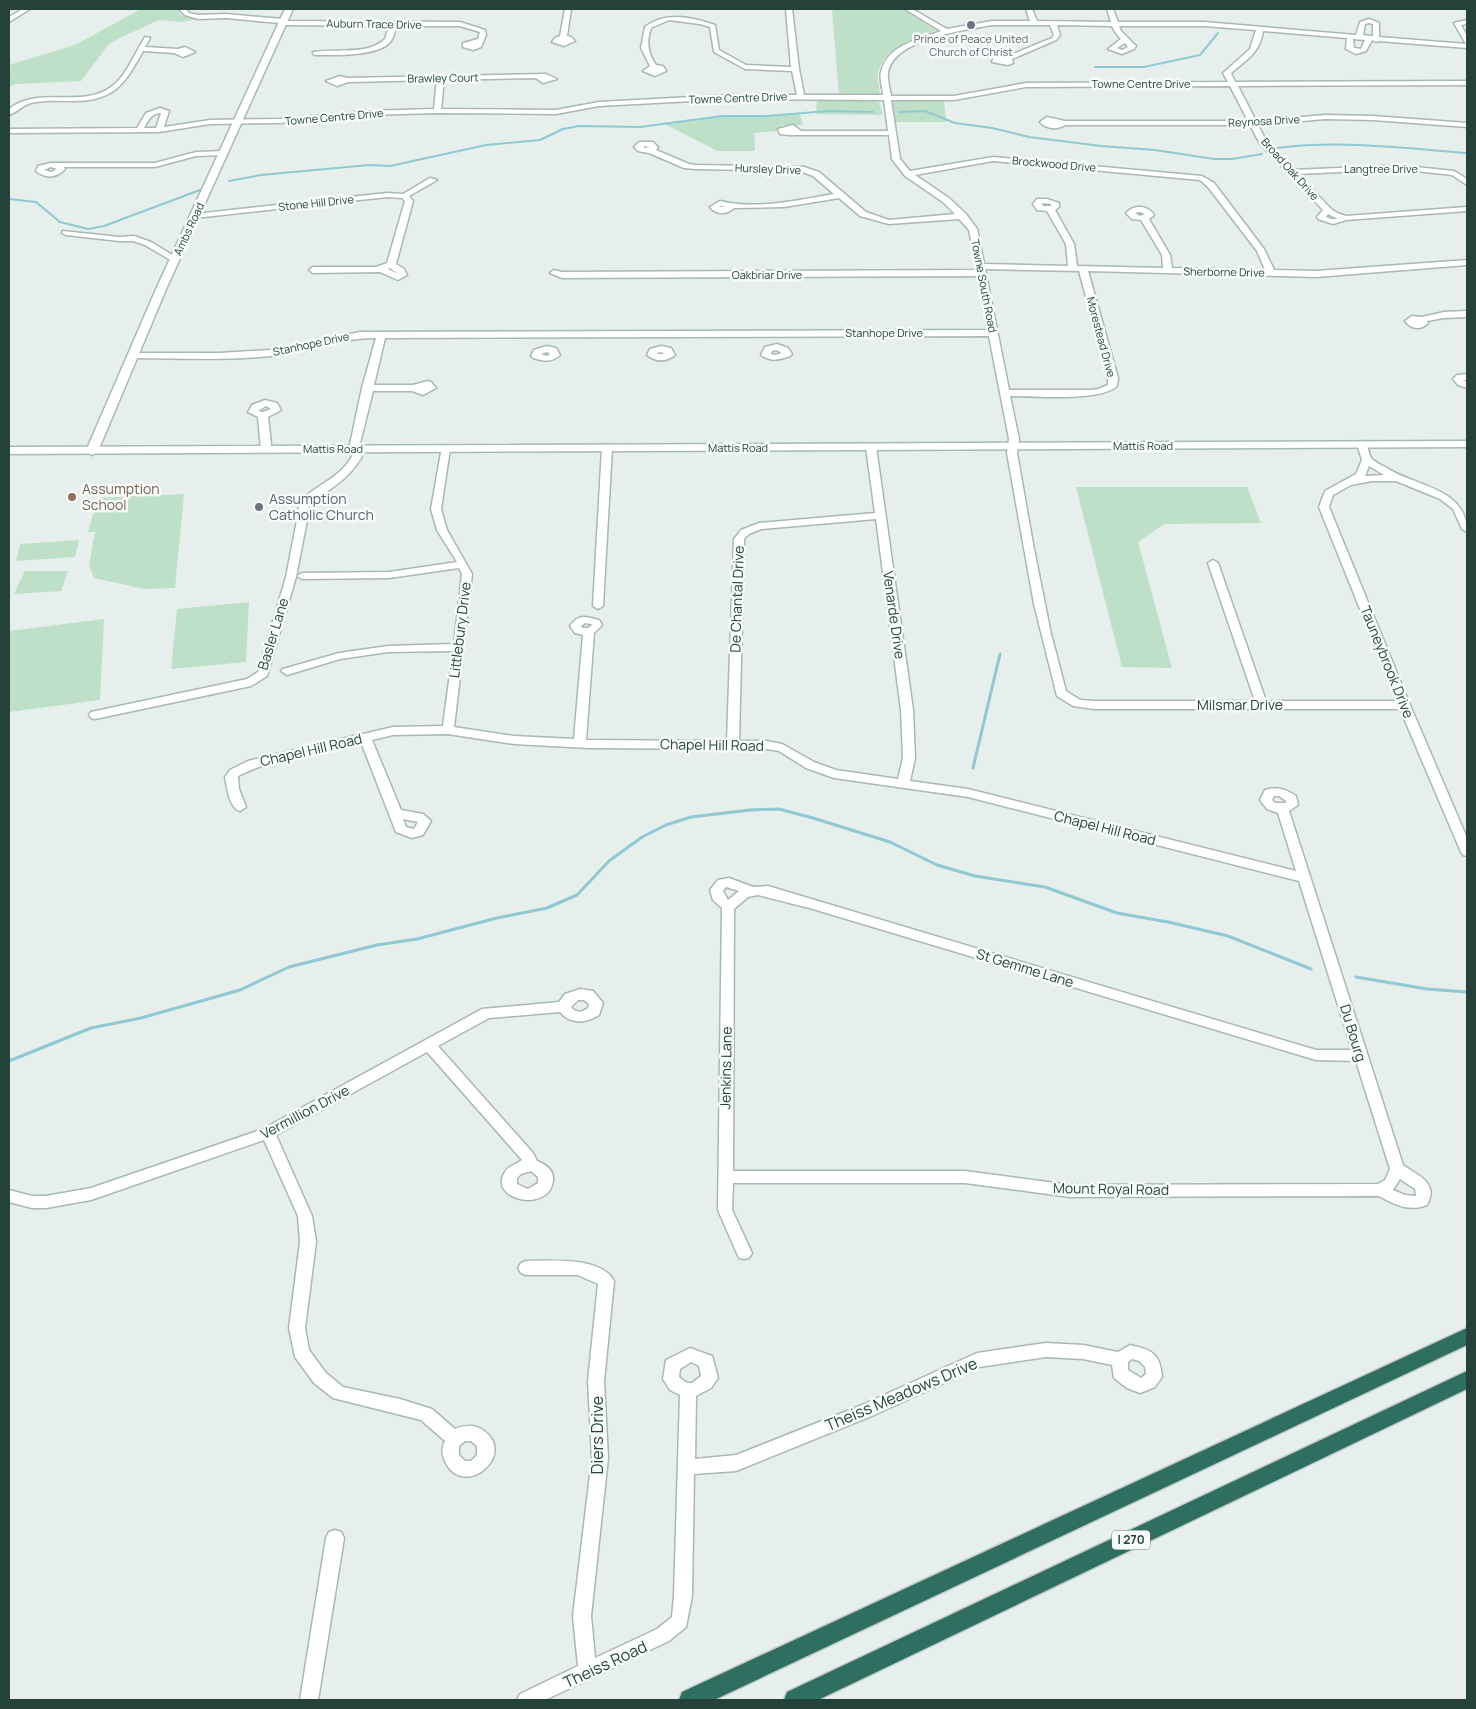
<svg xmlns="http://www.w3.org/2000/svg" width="1476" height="1709" font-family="Manrope,sans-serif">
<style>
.green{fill:#bfe0c8}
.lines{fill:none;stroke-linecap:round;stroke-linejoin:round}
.stream-far1{stroke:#8ec9d4;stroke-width:2}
.stream{stroke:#8ec9d4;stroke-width:3}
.minor-casing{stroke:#a8b8b2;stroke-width:3}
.tertiary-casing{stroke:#a8b8b2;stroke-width:3}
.secondary-casing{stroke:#a4bbb3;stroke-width:3}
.motorway-casing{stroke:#c2cac8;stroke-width:3}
.minor{fill:#fff;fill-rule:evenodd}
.tertiary{fill:#fff;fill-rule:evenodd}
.secondary{fill:#fff;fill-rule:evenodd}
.motorway{fill:#2f6f62;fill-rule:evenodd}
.worship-dot{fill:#6b7280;stroke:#f7fbf9;stroke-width:2}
.education-dot{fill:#8d6e63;stroke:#f7fbf9;stroke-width:2}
.labels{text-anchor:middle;stroke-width:5;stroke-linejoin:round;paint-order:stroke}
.far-street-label{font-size:11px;fill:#24423a;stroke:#f7fbf9}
.far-worship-label{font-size:11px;fill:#5b616d;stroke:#f7fbf9}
.shield{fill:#f7fbf9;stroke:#637a73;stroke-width:1}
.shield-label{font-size:12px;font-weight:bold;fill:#24423a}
.education-label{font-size:14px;fill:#785e54;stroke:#f7fbf9;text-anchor:start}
.worship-label{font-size:14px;fill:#5b616d;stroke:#f7fbf9;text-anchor:start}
.street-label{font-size:14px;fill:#24423a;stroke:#f7fbf9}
.near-street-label{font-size:16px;fill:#24423a;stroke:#f7fbf9}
</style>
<rect width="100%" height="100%" fill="#e6efeb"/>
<g class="green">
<polygon points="141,9 177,9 181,15 198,19 182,22 159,20 124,36 109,44 81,81 16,84 9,87 9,65 75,45"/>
<path d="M832,9H902L936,30C915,41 886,45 878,72C876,80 881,88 879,95H839Z"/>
<polygon points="817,98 879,102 883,115 816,114"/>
<polygon points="895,101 944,101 946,122 895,122 893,103"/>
<polygon points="800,114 803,125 783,125 776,131 754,133 755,151 717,151 663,123 718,117"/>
<polygon points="1076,487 1247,487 1261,523 1164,524 1138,542 1172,668 1122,667"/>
<polygon points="184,494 175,588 144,589 94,578 89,566 95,532 88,532 98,498"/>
<polygon points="79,540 75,557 16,561 20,544"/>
<polygon points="25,571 68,571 61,591 14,594"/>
<polygon points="249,602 246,662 171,669 177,609"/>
<polygon points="104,619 100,700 9,712 9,631"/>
</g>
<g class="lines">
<g class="stream-far1">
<polyline points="1095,67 1144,67 1200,55 1218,33"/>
<polyline points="899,112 925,111 955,123 992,128 1029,137 1101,146 1155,150 1214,159 1232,159 1262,154"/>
<path d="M1277,148C1341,140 1403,148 1467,153"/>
<polyline points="229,181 261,175 369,165 390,166 486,145 540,140 563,129 579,126 640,127 722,116 767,116 828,111 873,112"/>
<polyline points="9,199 36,202 60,222 88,229 104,226 200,190"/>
</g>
<g class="stream">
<polyline points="973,768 1000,654"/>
<polyline points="1356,977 1427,989 1467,992"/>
<polyline points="9,1061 91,1028 141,1018 240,990 289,967 377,945 417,939 497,918 547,908 577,895 609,861 642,837 666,825 691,817 750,810 779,809 813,818 890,842 937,865 975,876 1045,887 1117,913 1168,922 1228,936 1311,969"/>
</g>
<g class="minor-casing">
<g id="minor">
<polygon points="23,9 30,9 9,22 9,17"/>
<path d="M179,9H186L189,13L198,15L226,14L283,19L286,21L460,22L485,30L486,35L481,47L473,50L463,47V43L478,39L480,32L460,26H396C395,31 394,36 391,41C379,57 334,55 315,55L313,54V52C335,48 367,56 385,39L389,26L282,25L279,23L226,18L198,19L185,15Z"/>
<polygon points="565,9 571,9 567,36 571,37 575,41 564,46 552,42 555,38 560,36"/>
<path d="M786,9H792L799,69L804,95H883C883,88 879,79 881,72C887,45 919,39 941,31L905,9H912L947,29L992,21H1030L1026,9H1032L1037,21L1111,22L1107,9H1113L1118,22H1204L1356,35L1360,22L1369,19L1379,23V37L1466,44L1454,23L1467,20V24L1461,25L1467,36V48L1379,41L1376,42L1372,40L1366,51L1356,54L1346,49L1347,38L1263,31C1260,53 1246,60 1231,73L1235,82L1467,81V85L1238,86L1256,121L1325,115L1373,116L1467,123V127L1373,120L1325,119L1258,125L1266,141L1293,170L1383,166L1416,167L1454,171L1467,179V185L1452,175L1416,171L1383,170L1298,174L1330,208L1337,213L1346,216L1467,207V211L1346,220L1333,224L1318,219L1317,217L1323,210L1260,144L1250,125H1065C1058,130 1046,129 1040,122L1047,117L1065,121H1248L1230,86L1026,87L954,100H891L900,159L910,171L993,157L1202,176L1214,183L1264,249L1274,270L1316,271L1467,260V265L1316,277L1088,271L1118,378L1117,386C1100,402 1034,396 1010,396L1019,439L1017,453L1033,544L1051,634L1066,691L1080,700L1094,701H1255L1208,563L1213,560L1218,563L1266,701H1397L1319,507L1325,491L1356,474L1362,460L1357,444L1362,441L1367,444C1368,448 1369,456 1372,459C1375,462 1381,465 1385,467C1415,487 1467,487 1467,532L1462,529L1453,509L1440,499L1396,481H1372L1351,485L1333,495L1329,507L1410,705L1467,838V856L1463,855L1461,852L1400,709H1094L1073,706L1057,696L1034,604L1007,453L1009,439L989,336L385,338L374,385H413L428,381L431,382L436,388L423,395L412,391H373L359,447L365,450C354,476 331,489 308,504L309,510L296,577L267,676L251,686L95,719L91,718L89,715L91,712L247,679L258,672L286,577L299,510L298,503C316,484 343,478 354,452L349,449L362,388L376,338C339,338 307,351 271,356C225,361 179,358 133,358L130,357V353H219L271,350L360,332L988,330L978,276L562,278L550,273L554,270L562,272L977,270L969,230L959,219L889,224L860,216L839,198L784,207L734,208C727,215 716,215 710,207L720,201C756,210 798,200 834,194L813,176L800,171L695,169L684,168L649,153L638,151L634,147L639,142H653L658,147L656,150L689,164L695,165L804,167L819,172L866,212L889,220L955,214L943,202L905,176L892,159L889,135H789L780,134L778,129L793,125L801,131H888L884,100L729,99L599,106L556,114L437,113L366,115L280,123L210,124L159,132L9,133V129L137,128L146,113L160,108L169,111L164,127L210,120L280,119L366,111L434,109L437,80L348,82L337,86L326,81L340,76L347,78L546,74L557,79L543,83L536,78L444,80L441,109L556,110L599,102L729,95H797L792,71L745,69L714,52L710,27L700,24L669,20L651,28C646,42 648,53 656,65L663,66L666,71L655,76L643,71L650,66L641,48L645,27C665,11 692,17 715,25L719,50L746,65L791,67ZM1369,23L1373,24V36L1363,35L1365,24ZM992,25H1050L1054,35L1052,38L1006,57H994L992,62L1008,65L1013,63L1012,59L1056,40L1060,35L1057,25L1112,26L1115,32L1121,39L1108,49L1122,54L1134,49L1136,46L1121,31L1119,26H1204L1256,30L1250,49L1223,73L1228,82L1026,83L954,96H891C890,89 887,79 888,73C893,39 965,30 992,25ZM1353,39L1365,40L1361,49L1354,48ZM1125,43L1128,47L1122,50L1117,48ZM161,113L156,128H144C148,121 152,112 161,113ZM644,146L649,147L644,148ZM993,161L1200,180L1208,187L1257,251L1265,270L1172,268L1170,255L1149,219L1154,215C1147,205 1135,204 1126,213L1132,219L1141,220L1162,255L1163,268L1077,266L1074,244L1055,210L1059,207V203L1047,199H1037L1033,204L1037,210L1047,211L1066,244L1068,266L984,264L977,229L966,214L949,198L915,175ZM1042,203L1051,204V206H1043ZM721,206L726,207H719ZM1140,212L1145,214L1140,216L1135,213ZM1328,214L1338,219H1331L1326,217ZM985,269L1079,271L1108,378V385L1098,389L1090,390H1009ZM1369,466L1384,475L1365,476Z"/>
<path d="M145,37L150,38L145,47L178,49L185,47L195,52L183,57L174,53L143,51C125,84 114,101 74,101C61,101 48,100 36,102C24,103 18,112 9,115V109C39,85 81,109 111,87C127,76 135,52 145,37Z"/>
<path d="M224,151H227V155L196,156L155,167H64L65,169C57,178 45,179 36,171L38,166L51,163H155L196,152ZM51,167L57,169L51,172L44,170Z"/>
<path d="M430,178L437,180L409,196L413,201L396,264L404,269L407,275L398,280L380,272L313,273L309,270L313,267H376L387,263L405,201L402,198L387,197L195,218L191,216L195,214L387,193L403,194ZM390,268L398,274L388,269Z"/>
<polygon points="63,231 119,237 134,236 151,242 179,259 172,261 145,245 133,241 119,241 66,235 62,233"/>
<path d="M1467,311V317L1444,318L1427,321L1428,323C1421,331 1411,329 1405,321L1412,316L1422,317L1444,312Z"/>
<path d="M777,344L788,348L792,354L790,356C779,360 771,362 761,355L765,347ZM776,350L782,353L775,355L771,354L772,351Z"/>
<path d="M547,346L556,348L560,355C551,363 544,361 533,358L531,356L534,350ZM547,352L550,354L547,356L541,354Z"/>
<path d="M661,346L671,348L675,355C666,362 656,362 647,355L650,349ZM661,352L665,354H657V353Z"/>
<polygon points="1467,374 1467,380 1463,380 1467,382 1467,388 1458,385 1453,379 1457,375"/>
<path d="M265,400L277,403L281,410L268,417L271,444L269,451L266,452L261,449L258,417L248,412L252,405ZM266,406L271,409L263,412L258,411Z"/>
<path d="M871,444L876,447L913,710L915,758L910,781L968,789L1296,871L1278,813L1267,809L1260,800L1265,790C1278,786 1285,789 1296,796L1298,805L1289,811L1403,1165C1419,1176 1439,1183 1427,1205C1409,1212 1395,1205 1379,1196L1070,1197L965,1183H733L732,1210L752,1253L749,1258L744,1259L739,1258L718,1210L722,908L713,900L710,890L718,880L729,878L753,887L768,886L1316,1050H1352L1299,881L968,797L834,778L806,768L779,751L767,749L589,748L514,744L448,734L393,735L372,740L401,810L423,814L431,821L423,835L412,838L396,832L361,742C320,751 276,757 238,776L239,789L246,807L240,811C229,808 227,787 225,777L230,770L248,761L393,727L443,726L453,651L388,652L340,659L287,675L281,671L283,669L339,653L388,646L454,644L462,574L459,568L389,578L302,579L297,576L302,573L389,572L457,562L437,530L431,509L442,447L445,446L450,449L441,509L447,530L472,574L454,727L514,736L574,739L583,635L575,633L570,626C578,614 586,616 599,620L602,625L594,633L586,740L727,741L734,539L741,530L759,523L875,513L866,447ZM876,519L901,710L903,758L898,779L836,770L814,762L782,744L767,741H739L744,539L749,534L761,529ZM585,623L591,624L592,625L588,628H582L581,626ZM1274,796H1279L1286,801V803H1275L1272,800ZM403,819L418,822L414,829L406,827ZM726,887L739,891L728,900L723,891ZM758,895L813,909L1316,1060L1356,1061L1390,1169L1385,1180L1378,1184L1070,1185L965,1171H733L734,909L748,897ZM1400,1179L1415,1189L1416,1196L1405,1195L1393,1190Z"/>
<polygon points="607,445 612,448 603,606 598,609 593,606 602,448"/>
<path d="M580,989L593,991L603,1003L599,1015C586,1023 571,1025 560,1012L489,1018L438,1046L533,1153L537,1161C545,1164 554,1170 553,1180C550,1214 487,1200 505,1172C509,1165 518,1164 522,1160L427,1052L276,1135L312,1216L316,1242L305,1328L309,1350L326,1373L343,1387L400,1399L432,1409L455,1429C465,1425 475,1424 484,1431C517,1455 464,1499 446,1463C442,1456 441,1449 445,1441L421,1420L333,1398L314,1383L295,1357L289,1328L300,1242L298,1216L264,1140L91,1200L46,1208H32L9,1202V1190L32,1196H46L91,1188L263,1129L482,1009L559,1002L565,994ZM578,1000H584L589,1004L588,1008C581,1013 576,1013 571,1007ZM531,1171L538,1177V1183L528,1189L517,1184V1178L521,1174ZM465,1441H471L477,1446V1455L471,1461H465L459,1455V1446Z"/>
<path d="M526,1261C549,1261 601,1256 614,1281L604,1381L608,1458L591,1616L595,1658L657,1629L672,1617L674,1596L680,1395L670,1390L663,1379L666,1360L690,1348L712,1356L718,1378L711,1388L696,1396L695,1459L736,1455L862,1405L977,1353L1046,1343L1083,1345L1118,1352L1130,1345C1152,1350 1160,1353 1162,1377L1155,1387L1140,1393L1127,1388L1114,1378L1112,1365L1083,1359L1046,1357L979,1367L874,1415L736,1471L694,1474L692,1596L686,1627L669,1641L545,1700H517L520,1694L578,1666L573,1616L592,1458L588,1381L598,1284L578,1275H526L521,1273L518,1268L521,1263ZM1132,1359L1139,1361L1145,1367L1146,1374L1141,1378L1128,1370V1362ZM691,1362L699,1366L701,1376L692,1383H687L679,1377L680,1369Z"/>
<polygon points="335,1530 341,1532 344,1538 318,1700 300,1700 326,1538 329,1532"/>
</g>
</g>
<g class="tertiary-casing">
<polygon id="tertiary" points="285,9 293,9 167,287 98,451 92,455 88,453 86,451 157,287"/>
</g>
<g class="secondary-casing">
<polygon id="secondary" points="1467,441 1467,447 9,454 9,447"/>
</g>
<g class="motorway-casing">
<g id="motorway">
<polygon points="1467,1328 1467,1345 714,1700 679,1700 682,1692"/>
<polygon points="1467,1371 1467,1389 818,1700 784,1700 787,1692"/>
</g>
</g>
<use href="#minor" class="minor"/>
<use href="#tertiary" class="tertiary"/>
<use href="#secondary" class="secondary"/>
<use href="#motorway" class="motorway"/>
</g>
<g class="worship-dot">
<circle cx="971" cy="25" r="5"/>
<circle cx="259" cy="507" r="5"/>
</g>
<circle class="education-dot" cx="72" cy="497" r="5"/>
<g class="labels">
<g class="far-street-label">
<text transform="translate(374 24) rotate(1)" y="4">Auburn Trace Drive</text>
<text transform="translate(443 78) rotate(-1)" y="4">Brawley Court</text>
<text x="1141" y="88">Towne Centre Drive</text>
<text transform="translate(738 98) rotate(-2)" y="4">Towne Centre Drive</text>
<text transform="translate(334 117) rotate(-5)" y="4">Towne Centre Drive</text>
<text transform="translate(1264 121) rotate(-3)" y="4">Reynosa Drive</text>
<text transform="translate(1054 164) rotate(5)" y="4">Brockwood Drive</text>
<text transform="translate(768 169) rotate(2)" y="4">Hursley Drive</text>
<text transform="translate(1290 169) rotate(48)" y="4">Broad Oak Drive</text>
<text x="1381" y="173">Langtree Drive</text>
<text transform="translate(316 203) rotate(-6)" y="4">Stone Hill Drive</text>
<text transform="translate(189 229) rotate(-65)" y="4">Ambs Road</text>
<text transform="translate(1224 272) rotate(1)" y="4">Sherborne Drive</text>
<text x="767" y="279">Oakbriar Drive</text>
<text transform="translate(984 286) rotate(79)" y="4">Towne South Road</text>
<text x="884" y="337">Stanhope Drive</text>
<text transform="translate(1101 337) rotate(75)" y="4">Morestead Drive</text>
<text transform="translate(311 344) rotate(-12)" y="4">Stanhope Drive</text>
<text x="1143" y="450">Mattis Road</text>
<text x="738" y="452">Mattis Road</text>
<text x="333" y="453">Mattis Road</text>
</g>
<g class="far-worship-label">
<text x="971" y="43">Prince of Peace United<tspan x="971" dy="13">Church of Christ</tspan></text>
</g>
<rect class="shield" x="1112" y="1530.5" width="38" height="19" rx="4"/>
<g class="shield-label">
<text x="1131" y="1544">I 270</text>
</g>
<g class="education-label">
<text x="82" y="494">Assumption<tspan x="82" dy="16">School</tspan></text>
</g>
<g class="worship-label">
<text x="269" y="504">Assumption<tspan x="269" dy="16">Catholic Church</tspan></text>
</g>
<g class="street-label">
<text transform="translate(737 599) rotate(-88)" y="5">De Chantal Drive</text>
<text transform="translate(894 615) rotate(82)" y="5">Venarde Drive</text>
<text transform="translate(460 630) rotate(-83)" y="5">Littlebury Drive</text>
<text transform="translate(273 634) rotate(-73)" y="5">Basler Lane</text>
<text transform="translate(1387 662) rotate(68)" y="5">Tauneybrook Drive</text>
<text x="1240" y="710">Milsmar Drive</text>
<text transform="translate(712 745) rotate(1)" y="5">Chapel Hill Road</text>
<text transform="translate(311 750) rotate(-13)" y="5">Chapel Hill Road</text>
<text transform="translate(1105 828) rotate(14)" y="5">Chapel Hill Road</text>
<text transform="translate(1025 968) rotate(17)" y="5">St Gemme Lane</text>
<text transform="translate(1353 1033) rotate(73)" y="5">Du Bourg</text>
<text transform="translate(726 1068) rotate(-89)" y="5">Jenkins Lane</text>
<text transform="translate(305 1112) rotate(-28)" y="5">Vermillion Drive</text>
<text transform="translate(1111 1189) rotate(1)" y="5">Mount Royal Road</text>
</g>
<g class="near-street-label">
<text transform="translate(901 1394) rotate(-23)" y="6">Theiss Meadows Drive</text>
<text transform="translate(597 1435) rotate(-90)" y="6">Diers Drive</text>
<text transform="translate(605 1664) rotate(-25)" y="6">Theiss Road</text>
</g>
</g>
<rect width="1476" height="1709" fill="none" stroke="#24423a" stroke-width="20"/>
</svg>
